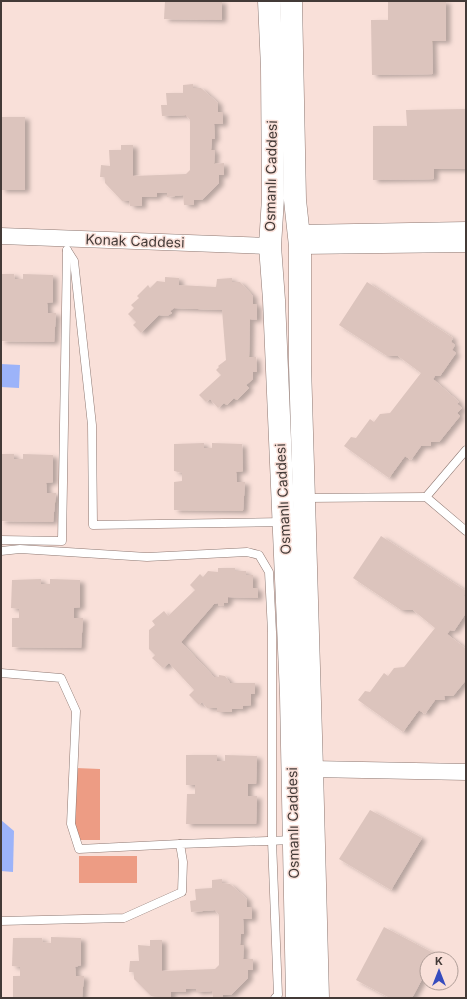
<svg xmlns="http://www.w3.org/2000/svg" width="467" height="999" font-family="Inter,sans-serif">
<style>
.green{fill:#ed9c84}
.water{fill:#9cb3f9}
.building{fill:#dcc4bd;filter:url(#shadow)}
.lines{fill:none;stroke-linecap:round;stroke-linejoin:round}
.lane-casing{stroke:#8e7872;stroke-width:9}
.street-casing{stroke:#8e7872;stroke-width:17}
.secondary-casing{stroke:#8e7872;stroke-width:23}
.lane{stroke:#fff;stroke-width:8}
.street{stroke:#fff;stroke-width:16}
.secondary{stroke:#fff;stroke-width:22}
.labels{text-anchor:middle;stroke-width:3;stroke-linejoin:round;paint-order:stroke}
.street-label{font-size:14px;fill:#433a37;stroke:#f9e0d9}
</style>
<defs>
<filter id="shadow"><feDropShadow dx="4.5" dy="2.5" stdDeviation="2" flood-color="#0004"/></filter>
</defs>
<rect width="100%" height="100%" fill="#f9e0d9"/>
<g class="green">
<polygon points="76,768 100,769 100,840 74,840"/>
<rect x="79" y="856" width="58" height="27"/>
</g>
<g class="water">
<polygon points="1,364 20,365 19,388 1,387"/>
<polygon points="1,820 14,831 13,872 1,871"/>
</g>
<g class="building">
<polygon points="165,1 222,1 222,20 164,19"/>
<polygon points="388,1 446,1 446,41 432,41 433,74 372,75 371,20 388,20"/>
<polygon points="193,84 193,88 201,88 218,103 218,112 223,112 223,124 214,124 215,139 212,139 211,150 215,150 214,164 224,163 224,175 219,175 219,183 202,200 194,200 194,205 184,205 183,195 167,197 167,193 157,193 157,197 142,197 142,206 130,206 129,201 122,201 105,183 105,177 100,177 101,165 110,166 109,150 121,150 121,145 133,145 133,176 186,174 190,170 190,120 186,115 162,116 161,105 167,105 166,93 183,93 183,85"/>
<polygon points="466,109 466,169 434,169 434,179 373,180 373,126 407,126 406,110"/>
<rect x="1" y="117" width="24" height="73"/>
<polygon points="1,274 14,274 15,279 23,279 23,274 53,275 53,302 47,303 48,313 56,313 54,342 1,341"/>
<polygon points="165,277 179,278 179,285 216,287 217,279 232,278 232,282 240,282 253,296 253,304 257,304 257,320 250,319 249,357 256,357 257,372 253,372 253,379 246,385 249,388 237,400 234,398 227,405 224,403 218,408 210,399 206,402 199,395 221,375 216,370 219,367 218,366 226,360 222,310 174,308 170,311 172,313 167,316 159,315 141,333 133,325 136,322 128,314 134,308 131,305 139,298 137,296 148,285 150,288 157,281 165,282"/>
<polygon points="367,282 453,338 451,342 455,345 452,350 456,353 440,376 435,376 433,379 459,402 457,404 462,408 457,413 460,416 439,442 431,442 431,446 421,446 411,460 405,456 389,478 344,446 351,437 356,438 370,419 374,422 380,414 390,413 421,373 398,356 387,356 339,325"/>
<polygon points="204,443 204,448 212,448 212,443 242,444 243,471 236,472 237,482 245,482 243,511 174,510 174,482 182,481 182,473 174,471 174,444"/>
<polygon points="1,454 14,454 14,459 23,459 23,454 53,455 53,482 46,483 47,493 56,493 53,522 1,521"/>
<polygon points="381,536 466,591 464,596 466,597 466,613 454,631 450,630 447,634 466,649 466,680 453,696 444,696 445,700 435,700 425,714 419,710 403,732 358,700 365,691 370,692 384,673 388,676 394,668 404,667 435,628 413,610 401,610 353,578"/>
<polygon points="218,568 235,568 235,571 246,571 246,575 253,575 253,588 258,588 258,598 228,597 228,603 224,603 224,606 218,605 218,603 214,604 181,642 214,677 219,677 219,675 225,676 230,683 255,683 255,694 251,694 251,705 243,706 243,709 232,709 232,712 217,712 217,708 207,708 202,702 199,705 189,695 194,690 169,663 163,668 152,658 155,655 149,649 149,630 155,625 152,621 164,611 168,616 195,590 190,585 200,574 203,577 208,571 218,572"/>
<polygon points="41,579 41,584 50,584 50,579 80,580 80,607 74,608 74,618 83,618 81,648 12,647 12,618 19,618 19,609 11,608 12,580"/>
<polygon points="186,755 217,755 217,761 225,761 225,755 257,756 256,784 248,784 248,796 257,796 256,824 186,824 187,794 195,794 195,785 186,785"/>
<polygon points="370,810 422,838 391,890 339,859"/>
<polygon points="222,879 222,883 230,884 247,899 247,907 252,907 252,919 243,919 244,934 241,934 240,945 244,945 243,959 253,959 253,970 248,970 248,978 231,995 223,995 223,998 213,998 212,991 196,992 196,989 186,989 186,992 171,992 171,998 151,996 134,979 134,972 129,972 130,961 139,961 138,945 150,946 150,940 162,940 162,971 215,969 219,965 219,915 215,910 191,912 190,901 196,900 195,889 212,888 212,880"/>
<polygon points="384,927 435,954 433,959 427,959 427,970 412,998 390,998 356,980"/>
<polygon points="51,937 81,938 81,965 75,967 76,976 84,976 82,998 13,998 13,976 20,976 20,967 12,966 13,938 42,938 43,942 51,943"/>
</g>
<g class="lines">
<g class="lane-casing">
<g id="lane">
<polyline points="67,250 74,261 92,425 93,525 283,522"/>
<polyline points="426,497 466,450"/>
<polyline points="306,498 426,497 466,531"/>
<polyline points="1,540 62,541 67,250"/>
<polyline points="1,551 20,549 147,557 247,552 259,555 269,572 272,632 272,841 278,995 275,998"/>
<polyline points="1,673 61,678 76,711 71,824 79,849 180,844"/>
<polyline points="1,921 124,918 182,892 183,862 180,844 293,840"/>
</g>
</g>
<g class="street-casing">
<g id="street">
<polyline points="299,233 466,230"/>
<polyline points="1,236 270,246"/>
<polyline points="300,246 466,244"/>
<polyline points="312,769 466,772"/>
</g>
</g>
<g class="secondary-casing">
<g id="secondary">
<polyline points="269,1 272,68 273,198 270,246 274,300 291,695 297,998"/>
<polyline points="291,1 295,200 300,246 300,365 312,769 318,998"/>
</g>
</g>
<use href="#lane" class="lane"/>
<use href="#street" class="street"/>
<use href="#secondary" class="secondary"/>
</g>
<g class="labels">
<g class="street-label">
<text transform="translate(271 176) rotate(-89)" y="5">Osmanlı Caddesi</text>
<text transform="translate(135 241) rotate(2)" y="5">Konak Caddesi</text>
<text transform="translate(283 499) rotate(-93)" y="5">Osmanlı Caddesi</text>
<text transform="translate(293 823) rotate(-91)" y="5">Osmanlı Caddesi</text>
</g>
</g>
<rect width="467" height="999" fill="none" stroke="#433a37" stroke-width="4"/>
<g transform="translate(439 971)"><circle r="19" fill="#f9e0d9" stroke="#b09e98"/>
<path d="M0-3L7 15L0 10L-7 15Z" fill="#374cbe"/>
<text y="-6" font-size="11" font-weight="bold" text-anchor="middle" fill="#433a37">K</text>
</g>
</svg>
